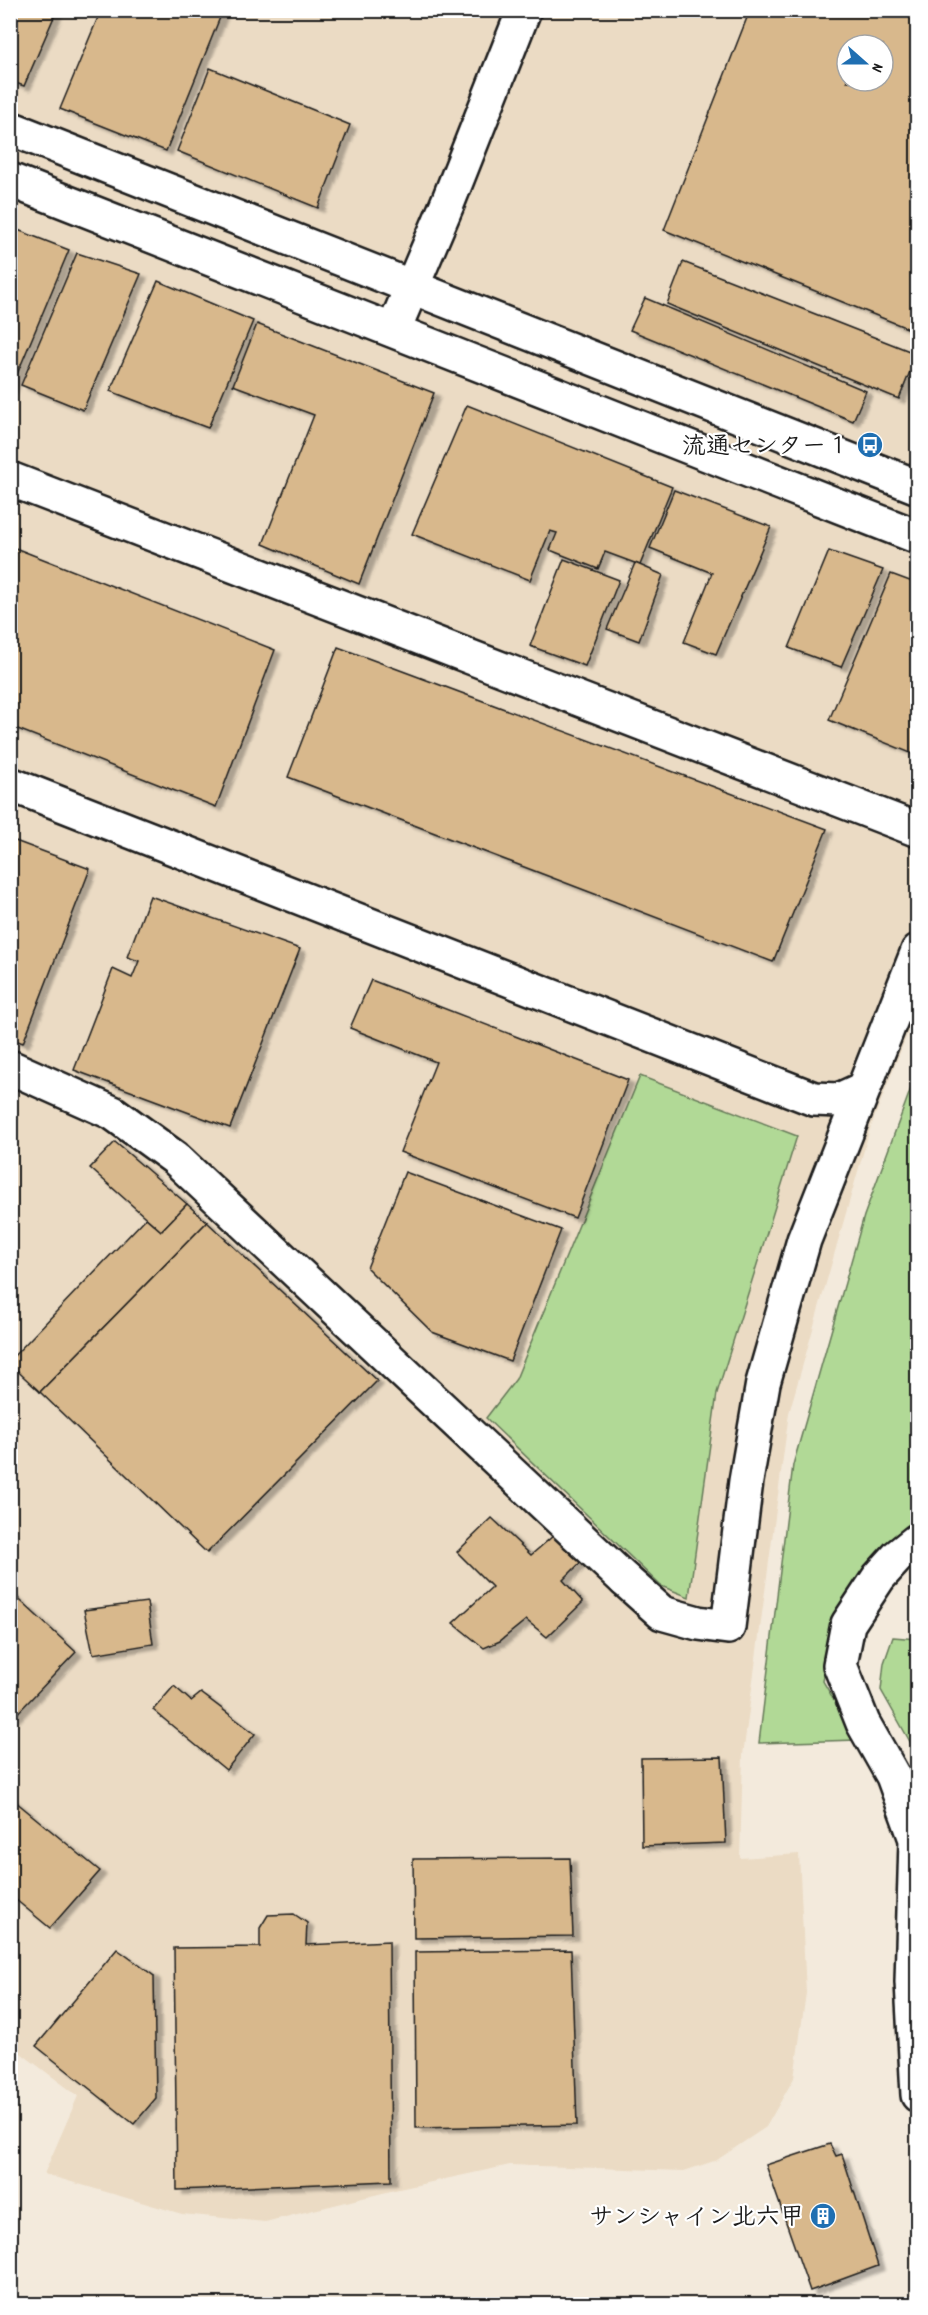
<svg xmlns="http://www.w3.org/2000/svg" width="928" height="2315" font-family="Dekko,'Klee One',sans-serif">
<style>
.built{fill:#ebdbc4;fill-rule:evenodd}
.green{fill:#b1d996;stroke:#667a59;stroke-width:1.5}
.building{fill:#d8b88c;stroke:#1c1c1c;stroke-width:1.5;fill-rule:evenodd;filter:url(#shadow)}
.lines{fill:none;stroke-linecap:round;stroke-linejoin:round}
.street-casing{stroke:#1c1c1c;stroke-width:38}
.secondary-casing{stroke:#1c1c1c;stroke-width:38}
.street{stroke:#fff;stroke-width:33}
.secondary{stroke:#fff;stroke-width:33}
.labels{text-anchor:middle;stroke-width:4.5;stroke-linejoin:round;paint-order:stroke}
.poi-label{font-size:24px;font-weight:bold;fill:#1c1c1c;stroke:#fff;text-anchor:end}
</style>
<defs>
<filter id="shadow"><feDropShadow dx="6" dy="4" stdDeviation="1.5" flood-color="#0004"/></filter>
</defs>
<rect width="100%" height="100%" fill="#f3eadc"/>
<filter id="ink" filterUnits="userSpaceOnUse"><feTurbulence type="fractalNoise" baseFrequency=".0167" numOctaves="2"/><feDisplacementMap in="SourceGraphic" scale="12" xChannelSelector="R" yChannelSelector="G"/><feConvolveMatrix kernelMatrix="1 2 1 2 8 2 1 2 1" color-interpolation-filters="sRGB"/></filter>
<g filter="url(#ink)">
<path class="built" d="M10,11H917V1009L870,1129L789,1413L743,1755L740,1858L799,1854L806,1993L794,2078L766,2127L717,2160L684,2171L510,2165L399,2189L265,2222L182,2214L44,2174L78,2096L10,2045ZM847,45H883V81H847Z"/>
<g class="green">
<polygon points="917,1072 917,1525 837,1612 823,1681 857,1740 759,1743 793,1465 864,1216"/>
<polygon points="640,1076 797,1136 717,1393 689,1597 661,1586 486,1418 516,1379"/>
<polygon points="893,1637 917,1639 917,1754 881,1690 884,1663"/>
</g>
<g class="building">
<polygon points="10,10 57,10 24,86 10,81"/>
<polygon points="101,10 223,10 166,151 60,109"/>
<path d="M750,10H918V317L912,330L664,230ZM847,45H883V81H847Z"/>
<polygon points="210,68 350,125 318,208 177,151"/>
<polygon points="10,227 69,250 10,391"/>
<polygon points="77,253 141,274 83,410 21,385"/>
<polygon points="683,262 917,354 899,399 667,304"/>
<polygon points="158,281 253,321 208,428 110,391"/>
<polygon points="645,298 866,391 853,421 630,330"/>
<polygon points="257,324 434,393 359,584 263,544 314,415 233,385"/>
<polygon points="467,405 672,487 640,565 605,552 598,569 550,550 557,533 550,531 530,580 412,534"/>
<polygon points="674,490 771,527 716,654 684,642 712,573 650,548"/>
<polygon points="10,546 275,650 216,807 10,726"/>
<polygon points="829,551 883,570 841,667 789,648"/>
<polygon points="564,559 619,580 585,666 530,646"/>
<polygon points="635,563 663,575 639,641 607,629"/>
<polygon points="891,574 918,584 918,756 829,720"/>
<polygon points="338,647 827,829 773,962 288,777"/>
<polygon points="10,839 90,869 23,1043 10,1038"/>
<polygon points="150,896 300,949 230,1128 74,1070 113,969 132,978 139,961 127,957"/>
<polygon points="371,980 628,1080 575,1218 400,1152 436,1062 350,1028"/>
<polygon points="115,1142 187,1204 161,1231 90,1168"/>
<polygon points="405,1172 561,1230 510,1361 432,1332 367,1268"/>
<polygon points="187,1204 207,1222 40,1392 10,1364 10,1360 146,1218 161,1231"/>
<polygon points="207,1222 377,1381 207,1553 40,1392"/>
<polygon points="492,1518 531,1555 553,1536 581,1562 563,1580 583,1602 547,1637 526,1620 500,1641 484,1648 453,1623 492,1587 457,1552"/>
<polygon points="10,1591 76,1652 10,1721"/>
<polygon points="147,1602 153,1644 93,1654 84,1610"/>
<polygon points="174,1686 191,1701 201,1693 255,1734 226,1770 153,1710"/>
<polygon points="722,1757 726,1843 642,1846 641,1758"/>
<polygon points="10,1797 100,1871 50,1928 10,1895"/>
<polygon points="570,1858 573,1936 414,1938 413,1859"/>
<polygon points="294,1914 307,1923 306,1945 389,1941 391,2181 177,2190 174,1948 260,1947 260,1928 268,1915"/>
<polygon points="117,1949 154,1976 156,2098 134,2124 36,2046"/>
<polygon points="571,1950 577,2125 416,2128 415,1952"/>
<polygon points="830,2144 836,2156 842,2154 878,2266 810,2291 766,2165"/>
</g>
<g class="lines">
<g class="street-casing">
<g id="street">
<polyline points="394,329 448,202 524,10"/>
<polyline points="10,479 918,830"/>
<polyline points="10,784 814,1099 839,1100 863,1089"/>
<polyline points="918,1540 898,1556 879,1577 848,1624 840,1665 863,1723 893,1776 916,1839 912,1982 918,2095"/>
<polyline points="625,1580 662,1613 698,1623 728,1627 746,1481 763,1383 804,1240 918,951"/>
</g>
</g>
<g class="secondary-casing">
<g id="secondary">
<polyline points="10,128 918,487"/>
<polyline points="10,180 918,537"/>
<polyline points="10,1067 113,1113 175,1158 625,1580"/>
</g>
</g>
<use href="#street" class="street"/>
<use href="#secondary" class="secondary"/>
</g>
</g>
<defs>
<g id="bus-disc" transform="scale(1.35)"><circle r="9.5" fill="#1f6fb2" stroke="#fff"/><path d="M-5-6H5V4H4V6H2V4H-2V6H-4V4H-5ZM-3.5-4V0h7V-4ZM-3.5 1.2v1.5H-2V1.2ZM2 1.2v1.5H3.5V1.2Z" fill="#fff"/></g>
<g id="building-disc" transform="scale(1.35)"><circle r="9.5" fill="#1f6fb2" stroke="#fff"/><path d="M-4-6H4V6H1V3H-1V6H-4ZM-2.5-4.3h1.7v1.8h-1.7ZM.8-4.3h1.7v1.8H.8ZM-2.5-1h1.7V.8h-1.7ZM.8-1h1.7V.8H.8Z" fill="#fff"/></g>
</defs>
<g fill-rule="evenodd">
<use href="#bus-disc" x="870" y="445"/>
<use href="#building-disc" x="823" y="2216"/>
</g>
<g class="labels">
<g class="poi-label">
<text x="850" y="453">流通センター１</text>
<text x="804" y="2224">サンシャイン北六甲</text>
</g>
</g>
<rect width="928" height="2315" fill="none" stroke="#fff" stroke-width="36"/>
<rect x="18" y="18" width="892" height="2279" fill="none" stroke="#1c1c1c" stroke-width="2" filter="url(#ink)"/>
<g transform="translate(865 63) rotate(111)"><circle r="28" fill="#ffffff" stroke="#a4a4a4" stroke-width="1.5"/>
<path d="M0-4.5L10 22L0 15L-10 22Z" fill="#1f6fb2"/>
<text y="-9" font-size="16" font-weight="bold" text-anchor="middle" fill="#1c1c1c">N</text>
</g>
</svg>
